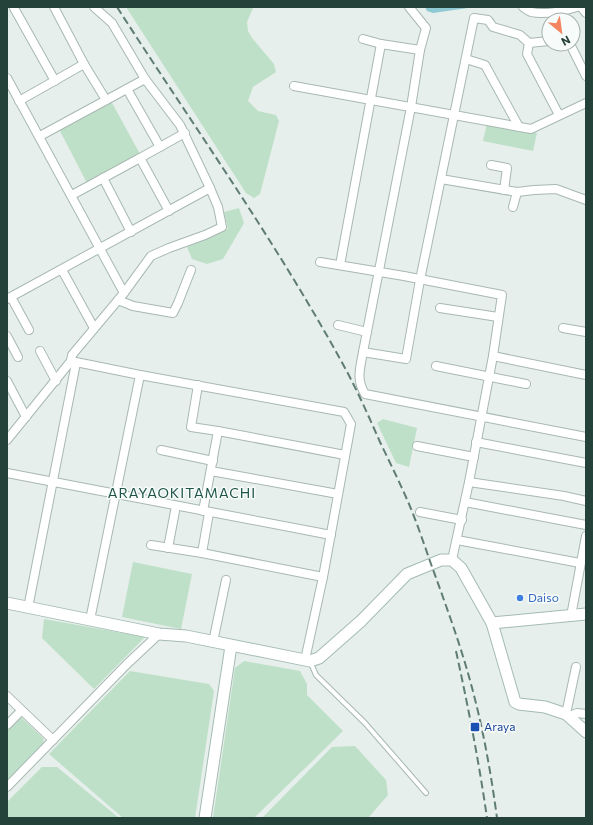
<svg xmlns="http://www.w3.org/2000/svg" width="593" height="825" font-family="Commissioner,sans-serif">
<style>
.green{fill:#bfe0c8}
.water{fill:#8ec9d4}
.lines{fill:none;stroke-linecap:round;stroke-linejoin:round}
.lane-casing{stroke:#a8b8b2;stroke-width:6}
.street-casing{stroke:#a8b8b2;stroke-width:10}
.secondary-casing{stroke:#a4bbb3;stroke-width:13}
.lane{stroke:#fff;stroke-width:4}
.street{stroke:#fff;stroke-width:8}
.secondary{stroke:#fff;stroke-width:11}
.rail{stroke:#5f7d75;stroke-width:2;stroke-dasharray:8 4;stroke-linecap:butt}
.shop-dot{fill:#3f7fe0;stroke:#f7fbf9;stroke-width:1.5}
.transit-dot{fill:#1a4fb4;stroke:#f7fbf9;stroke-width:1.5}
.labels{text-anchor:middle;stroke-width:3;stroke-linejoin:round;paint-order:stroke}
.shop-label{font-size:12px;fill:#366cbe;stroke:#f7fbf9;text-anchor:start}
.transit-label{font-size:12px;fill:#164399;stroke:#f7fbf9;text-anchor:start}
.quarter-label{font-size:14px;letter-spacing:1px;fill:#1f5548;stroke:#f7fbf9}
</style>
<rect width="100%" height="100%" fill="#e6efeb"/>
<g class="green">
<polygon points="126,7 258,7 253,8 247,22 248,31 252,38 274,64 276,72 253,87 248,101 258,111 276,115 279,121 260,194 254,198 246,193"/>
<polygon points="111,101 140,154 87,183 59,129"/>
<polygon points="487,123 537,133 533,151 483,141"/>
<polygon points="239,208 244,223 223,259 207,264 192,259 187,247 228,229 224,212"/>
<polygon points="383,419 417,428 409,467 396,463 377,423"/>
<polygon points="133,562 192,574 181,629 122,617"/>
<polygon points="44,619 145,637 94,689 42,638"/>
<polygon points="244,661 300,671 307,684 307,695 343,731 254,818 213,818 235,668"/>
<polygon points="130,671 209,684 214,691 195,818 123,818 49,754"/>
<polygon points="17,718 22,718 43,738 44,744 7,780 7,729"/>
<polygon points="355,746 386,780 388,795 368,818 262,818 332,747"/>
<polygon points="42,767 57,767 119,818 7,818 7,802"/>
</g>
<polygon class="water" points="425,7 475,7 433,13 427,11"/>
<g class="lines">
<g class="lane-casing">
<polyline id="lane" points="310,661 316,675 365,723 426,793"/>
</g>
<g class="street-casing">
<g id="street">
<polyline points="54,7 84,64 106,100"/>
<polyline points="94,7 112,23 145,79 180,125 210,188 218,207 222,227 205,235 169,248 151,256 124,293"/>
<path d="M409,7L426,28L420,50L411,107L363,352C360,369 356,379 365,394L586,437"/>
<path d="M523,7C525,9 529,11 531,12C544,15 565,11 577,7"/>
<polyline points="581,7 586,13"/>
<polyline points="14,8 55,81"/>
<polyline points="363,39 381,44"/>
<polyline points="529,43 527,54 559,115"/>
<polyline points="570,44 586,76"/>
<polyline points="466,59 485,65 519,127"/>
<polyline points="7,78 124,293 72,355 71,361 7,440"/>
<polyline points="294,86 531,129 586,103"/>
<polyline points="127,89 160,147"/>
<polyline points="19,101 84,64"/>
<polyline points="40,136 145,79"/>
<polyline points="140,158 185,133"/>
<polyline points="491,165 507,168 504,190"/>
<polyline points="103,178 131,232"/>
<polyline points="441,179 517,192 534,190 556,189 586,200"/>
<polyline points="72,195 140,158 169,211"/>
<polyline points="513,207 517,192"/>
<polyline points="320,262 404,276 502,295 493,356 469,482 452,560"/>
<polyline points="340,265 381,44 420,50"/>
<polyline points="62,270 94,328"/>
<polyline points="11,297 29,330"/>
<polyline points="7,299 210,188"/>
<polyline points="118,300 133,306 173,313 178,303 191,270"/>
<polyline points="440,308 498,317"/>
<polyline points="338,325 367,332"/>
<polyline points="563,328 586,332"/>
<polyline points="7,336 18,357"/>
<polyline points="40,351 56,381"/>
<polyline points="363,352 406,359 420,280 474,18 488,20 493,27 520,35 529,43 549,41"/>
<polyline points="493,356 586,375"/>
<polyline points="71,361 140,375 344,412 351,424 323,577 305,660"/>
<polyline points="436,366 526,384"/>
<polyline points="7,381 26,417"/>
<polyline points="198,385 191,427 218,431"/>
<polyline points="476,442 586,463"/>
<polyline points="417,446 474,457"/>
<polyline points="161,450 213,461"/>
<polyline points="211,471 338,494"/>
<polyline points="7,473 331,535"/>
<polyline points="469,482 564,496 586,501"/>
<polyline points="465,502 586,525"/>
<polyline points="203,511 218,431 345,455"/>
<polyline points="420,512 462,520"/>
<polyline points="209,513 202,553 323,577"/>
<polyline points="457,540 580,563"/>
<polyline points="151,545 202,553"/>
<polyline points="168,548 176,506"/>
<polyline points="28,608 76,363"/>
<polyline points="571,616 586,536"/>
<polyline points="90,620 140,375"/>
<polyline points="213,642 226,580"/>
<polyline points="7,696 53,740"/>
<polyline points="566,714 576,667"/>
<polyline points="570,716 577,713 586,714"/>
<polyline points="7,725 21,711"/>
<polyline points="7,787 127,664 159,634"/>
</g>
</g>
<g class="secondary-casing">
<g id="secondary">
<polyline points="7,603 159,634 186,636 310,661 319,658 361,621 407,574 441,560 452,560 461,568 492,623 515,702 519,704 545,707 566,714 586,732"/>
<polyline points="492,623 586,614"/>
<polyline points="205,818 231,646"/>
</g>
</g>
<use href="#lane" class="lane"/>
<use href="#street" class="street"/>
<use href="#secondary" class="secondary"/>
<g class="rail">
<path d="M117,7C194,127 277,243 345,368C358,392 369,417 380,442C390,463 400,483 409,504C417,523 424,544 431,564C445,603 460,643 471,684C483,728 491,773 497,818"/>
<path d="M456,651C468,706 479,762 487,818"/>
</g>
</g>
<circle class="shop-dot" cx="520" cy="598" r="4"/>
<rect class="transit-dot" x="470" y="722" width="10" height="10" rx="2"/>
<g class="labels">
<g class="shop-label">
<text x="528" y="602">Daiso</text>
</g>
<g class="transit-label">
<text x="484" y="731">Araya</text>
</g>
<g class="quarter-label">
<text x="182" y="498">ARAYAOKITAMACHI</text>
</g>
</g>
<rect width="593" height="825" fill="none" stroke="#24423a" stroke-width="16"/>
<g transform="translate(561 32) rotate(151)"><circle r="19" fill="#f7fbf9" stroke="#a3b1ad"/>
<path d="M0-3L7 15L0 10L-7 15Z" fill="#f4845f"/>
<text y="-6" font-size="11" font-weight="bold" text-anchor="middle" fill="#24423a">N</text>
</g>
</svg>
